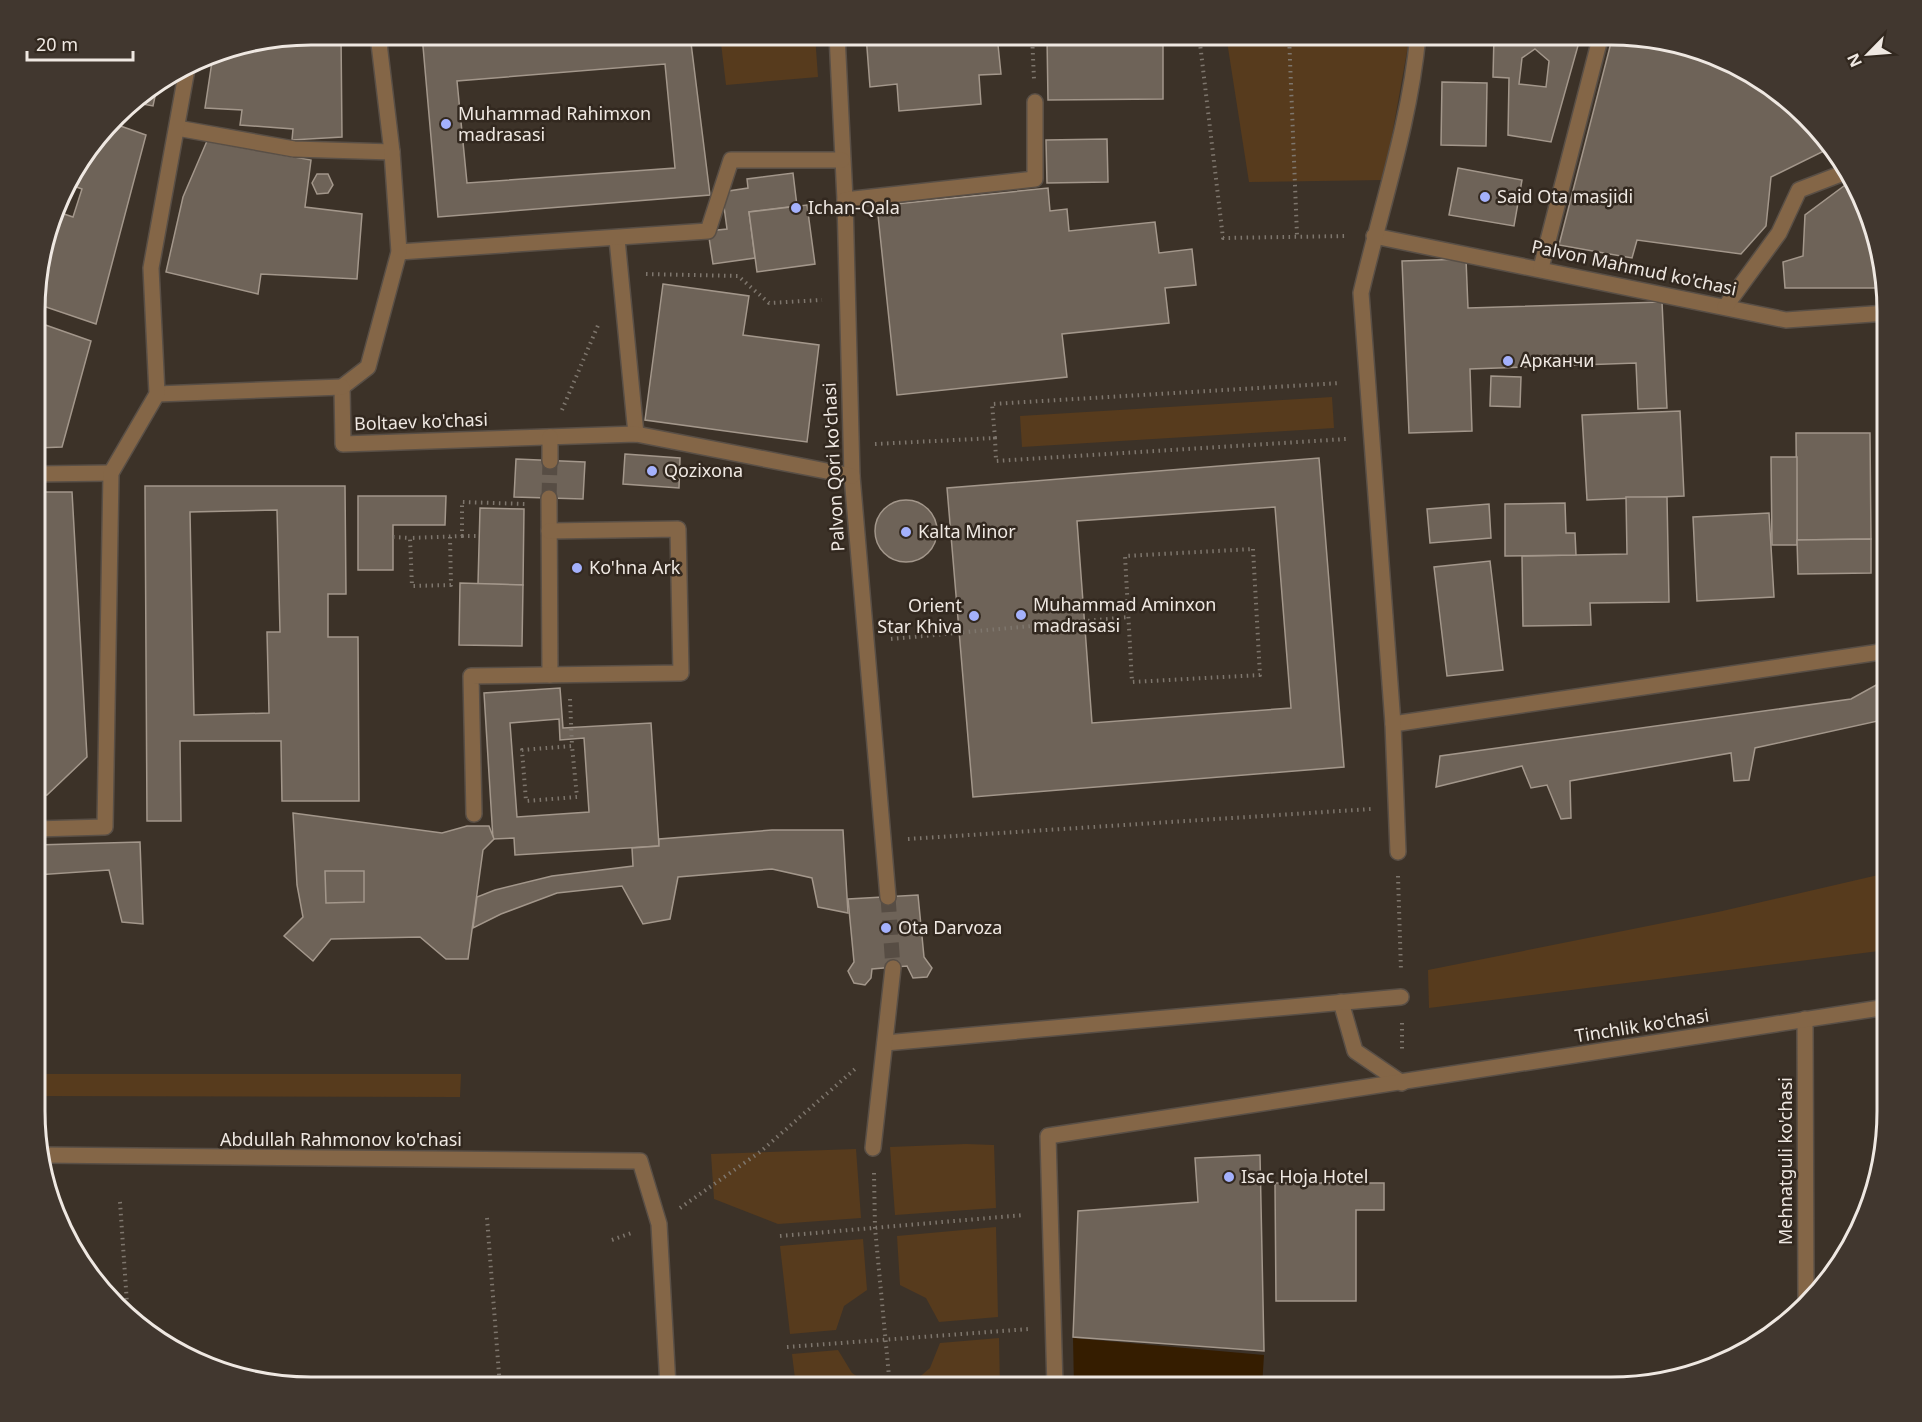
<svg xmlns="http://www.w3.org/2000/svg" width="1922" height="1422" font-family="'Noto Sans',sans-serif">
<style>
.green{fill:#573b1d}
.water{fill:#351d00}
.building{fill:#6e6358;stroke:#a3978b;stroke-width:1.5;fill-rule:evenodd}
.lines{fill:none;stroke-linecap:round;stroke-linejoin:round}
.minor-tunnel{stroke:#574d44;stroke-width:15;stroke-dasharray:15 8;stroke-linecap:butt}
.minor-casing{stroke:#594f46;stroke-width:18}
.path{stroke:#7e766d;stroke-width:4;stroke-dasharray:1.5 4.5;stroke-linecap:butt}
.minor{stroke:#846647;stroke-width:15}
.poi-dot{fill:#a4b1fc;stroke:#32281f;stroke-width:2}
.labels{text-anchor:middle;stroke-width:5;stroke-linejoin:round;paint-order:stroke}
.poi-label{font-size:18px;fill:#efe8e2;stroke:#32281f;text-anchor:start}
.street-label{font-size:18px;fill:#efe8e2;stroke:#32281f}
.rim{fill:none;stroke:#efe8e2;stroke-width:3}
</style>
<rect width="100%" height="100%" fill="#3c3228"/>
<g class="green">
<polygon points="720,35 815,35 818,77 726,85"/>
<polygon points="1226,35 1410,35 1384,180 1249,182"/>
<polygon points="1332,397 1334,428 1022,447 1020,416"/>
<polygon points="1887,873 1887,950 1429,1008 1428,970 1718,912"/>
<polygon points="35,1074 461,1074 460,1097 35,1096"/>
<polygon points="966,1144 994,1145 996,1208 895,1215 890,1147"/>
<polygon points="856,1149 861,1218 778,1224 714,1199 711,1154"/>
<polygon points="996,1227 998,1317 939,1322 926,1298 900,1285 897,1236"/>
<polygon points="863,1239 867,1290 844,1306 836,1330 790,1334 780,1246"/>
<polygon points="999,1338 1000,1387 908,1387 930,1368 940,1343"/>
<polygon points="838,1350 852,1373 873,1387 796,1387 792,1354"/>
</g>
<polygon class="water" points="1073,1338 1264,1355 1262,1387 1074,1387"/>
<g class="building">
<polygon points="311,34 341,35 342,137 292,140 293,129 240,125 242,110 205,108 213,55 222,49"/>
<path d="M422,35H690L710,195L438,217ZM665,64L675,168L467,183L457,81Z"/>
<polygon points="866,35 997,35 1001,74 979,75 981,104 899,111 897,84 870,87"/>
<path d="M1494,35H1581L1551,142L1508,135L1509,78L1493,77ZM1535,49L1549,61L1546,87L1519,84L1522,58Z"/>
<polygon points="1613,35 1628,35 1716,55 1793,103 1828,149 1771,177 1766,226 1741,254 1637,240 1632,258 1559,245"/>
<polygon points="1163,37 1163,99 1048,100 1047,38"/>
<polygon points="1442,82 1487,83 1486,146 1441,145"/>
<polygon points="157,87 153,106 131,102"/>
<polygon points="112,123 146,135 96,324 37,304 37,275 58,212 73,217 82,189 68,184 71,173"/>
<polygon points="1107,139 1108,182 1047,183 1046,140"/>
<polygon points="207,141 311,160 305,207 362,214 357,279 261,274 258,294 166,272 183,197"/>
<polygon points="1458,168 1522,180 1514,226 1449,215"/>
<polygon points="793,173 797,206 749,212 755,258 713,264 708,231 727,229 722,192 748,188 747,179"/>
<polygon points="317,174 328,174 333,185 328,193 317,194 312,183"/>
<polygon points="1852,180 1859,189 1882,288 1785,288 1783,262 1803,256 1805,215"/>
<polygon points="1048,188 1050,211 1067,209 1069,231 1155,222 1159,253 1192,249 1196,285 1165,288 1169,323 1062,334 1067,377 897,395 877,206"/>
<polygon points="807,205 815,264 757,272 749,212"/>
<polygon points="1466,259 1468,308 1662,302 1667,408 1638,409 1636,363 1470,369 1472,431 1409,433 1402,261"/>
<polygon points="663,284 749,296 743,335 819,345 807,442 645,420"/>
<polygon points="37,322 91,341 62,447 37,448"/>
<polygon points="1887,361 1887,588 1879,421"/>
<polygon points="1491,376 1521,377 1520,407 1490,406"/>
<polygon points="1680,411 1684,496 1587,500 1582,415"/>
<polygon points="1796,433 1870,433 1871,539 1797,540"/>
<polygon points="625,454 680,458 679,488 623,484"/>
<polygon points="1771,457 1797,457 1797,545 1772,545"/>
<path d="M1319,458L1344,767L973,797L947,488ZM1275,507L1291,708L1092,723L1077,521Z"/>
<polygon points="516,459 585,462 583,499 514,497"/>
<path d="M145,486H345L346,594H328V637H358L359,801H282L281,741H180L181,821H147ZM277,510L280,632H267L269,713L194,715L190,512Z"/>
<polygon points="36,492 72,492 87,757 47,795 36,796"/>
<polygon points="358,496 446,496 445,525 393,525 393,570 358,570"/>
<polygon points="1626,497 1667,497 1669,602 1590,603 1591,625 1523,626 1522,556 1627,554"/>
<circle cx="906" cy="531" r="31"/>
<polygon points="1565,503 1566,533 1575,533 1576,555 1505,556 1505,504"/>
<polygon points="1489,504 1491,538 1430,543 1427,509"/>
<polygon points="480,508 524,509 523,585 478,584"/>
<polygon points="1769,513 1774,597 1697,601 1693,517"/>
<polygon points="1871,539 1871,573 1798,574 1797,540"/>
<polygon points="1490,561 1503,670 1447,676 1434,567"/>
<polygon points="460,583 523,585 522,646 459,645"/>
<polygon points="1887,683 1887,719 1755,748 1749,780 1734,781 1731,753 1570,781 1571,818 1561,819 1547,785 1531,788 1522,766 1436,787 1440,756 1851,699 1878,684"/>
<path d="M560,688L563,728L651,723L659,846L515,855L514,838L493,839L484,693ZM559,719L560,740L584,738L589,812L517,817L510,723Z"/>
<polygon points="293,813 442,833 467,826 489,826 494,839 483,850 468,959 446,959 420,937 331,939 313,961 284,936 303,917 297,885"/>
<polygon points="772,830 843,830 848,913 818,907 812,878 772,869 678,877 670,919 643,924 622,886 557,893 501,914 473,928 477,897 495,890 552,876 633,866 632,848 659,846 659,839"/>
<polygon points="140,842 143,924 122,922 109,870 36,875 36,845"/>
<polygon points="325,871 364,871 364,902 326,903"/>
<polygon points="918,895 924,957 932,968 927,977 913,978 907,966 872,969 871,978 865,985 854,983 848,971 854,962 848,899"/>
<polygon points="1260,1155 1264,1351 1073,1337 1078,1211 1198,1202 1195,1158"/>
<polygon points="1275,1183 1384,1183 1384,1210 1356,1210 1356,1301 1276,1301"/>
</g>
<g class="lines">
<g class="minor-tunnel">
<polyline points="549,498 550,461"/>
<polyline points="888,897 893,968"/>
</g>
<g class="minor-casing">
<g id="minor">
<polyline points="837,35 845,200 852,476 888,897"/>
<polyline points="177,128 294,149 392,152"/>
<polyline points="845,200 1035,179 1035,102"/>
<polyline points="1374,236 1786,320 1887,313"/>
<polyline points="617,239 636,434"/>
<polyline points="399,252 708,231 731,160 842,160"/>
<polyline points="1541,268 1601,35"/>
<polyline points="1725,307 1779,233 1799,190 1846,172"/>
<polyline points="342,387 343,444 636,434 852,476"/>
<polyline points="342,387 368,367 399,252 392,152 378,35"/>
<polyline points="157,394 342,387"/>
<polyline points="550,461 550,437"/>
<polyline points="37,474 111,473"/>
<polyline points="549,498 550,675"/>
<polyline points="1393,724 1887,651"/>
<polyline points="474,814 471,676 681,673 678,529 549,531"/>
<polyline points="36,829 105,827 111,473 157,394 151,268 187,69"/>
<path d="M1398,852L1393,724L1361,293C1381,207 1410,123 1418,35"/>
<polyline points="1341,1002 1355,1051 1402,1083"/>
<polyline points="1805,1019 1806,1303"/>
<polyline points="885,1043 1401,997"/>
<polyline points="873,1148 893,968"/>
<polyline points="42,1155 640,1161 659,1224 668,1387"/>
<polyline points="1055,1387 1048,1136 1887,1007"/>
</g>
</g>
<g class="path">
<polyline points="1032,35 1034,79"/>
<polyline points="1199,35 1223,238 1348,236"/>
<polyline points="1289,35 1297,235"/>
<polyline points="646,274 738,276 769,303 822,300"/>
<polyline points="562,410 599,323"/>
<polyline points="995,438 992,404 1341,383"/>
<polyline points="875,444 995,438 996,461 1346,439"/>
<polyline points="462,536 480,536"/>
<polyline points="393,537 410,538"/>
<polyline points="450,537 451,585 412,586 410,538 462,536 462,502 526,504"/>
<polygon points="1253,549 1260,675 1132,682 1125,556"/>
<polyline points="891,639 1129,617"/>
<polyline points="570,699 572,746 522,750 526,801 577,797 572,746"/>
<polyline points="908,839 1371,809"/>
<polyline points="1398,876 1401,971"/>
<polyline points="1402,1023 1402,1052"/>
<polyline points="874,1173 875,1228 890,1387"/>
<polyline points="120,1202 128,1318"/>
<polyline points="680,1208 760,1152 855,1069"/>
<polyline points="487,1218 500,1387"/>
<polyline points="780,1236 1024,1215"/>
<polyline points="612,1240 634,1232"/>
<polyline points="787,1347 1029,1329"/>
</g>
<use href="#minor" class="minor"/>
</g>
<g class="poi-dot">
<circle cx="446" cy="124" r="6"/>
<circle cx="1485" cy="197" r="6"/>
<circle cx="796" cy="208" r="6"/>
<circle cx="1508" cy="361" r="6"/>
<circle cx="652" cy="471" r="6"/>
<circle cx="906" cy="532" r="6"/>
<circle cx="577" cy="568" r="6"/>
<circle cx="1021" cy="615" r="6"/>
<circle cx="974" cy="616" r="6"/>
<circle cx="886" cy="928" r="6"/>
<circle cx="1229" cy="1177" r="6"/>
</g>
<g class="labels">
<g class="poi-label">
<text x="458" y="120">Muhammad Rahimxon<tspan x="458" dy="21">madrasasi</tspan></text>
<text x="1497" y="203">Said Ota masjidi</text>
<text x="808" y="214">Ichan-Qala</text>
<text x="1520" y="367">Арканчи</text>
<text x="664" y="477">Qozixona</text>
<text x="918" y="538">Kalta Minor</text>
<text x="589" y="574">Ko'hna Ark</text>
<text x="1033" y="611">Muhammad Aminxon<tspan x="1033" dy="21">madrasasi</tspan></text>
<text x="962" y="612" text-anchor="end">Orient<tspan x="962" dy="21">Star Khiva</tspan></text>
<text x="898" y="934">Ota Darvoza</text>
<text x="1241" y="1183">Isac Hoja Hotel</text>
</g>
<g class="street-label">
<text transform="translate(1634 268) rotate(12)" y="6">Palvon Mahmud ko'chasi</text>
<text transform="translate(421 422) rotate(-2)" y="6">Boltaev ko'chasi</text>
<text transform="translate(834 467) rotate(-93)" y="6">Palvon Qori ko'chasi</text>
<text transform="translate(1642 1026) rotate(-9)" y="6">Tinchlik ko'chasi</text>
<text x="341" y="1146">Abdullah Rahmonov ko'chasi</text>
<text transform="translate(1786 1161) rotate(-90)" y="6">Mehnatguli ko'chasi</text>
</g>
</g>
<path d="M0 0H1922V1422H0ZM311 45H1611A266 266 0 0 1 1877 311V1111A266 266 0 0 1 1611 1377H311A266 266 0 0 1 45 1111V311A266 266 0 0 1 311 45Z" fill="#41372f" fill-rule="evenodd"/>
<path class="rim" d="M311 45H1611A266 266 0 0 1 1877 311V1111A266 266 0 0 1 1611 1377H311A266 266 0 0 1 45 1111V311A266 266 0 0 1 311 45Z"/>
<g transform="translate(1868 54) rotate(245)" stroke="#32281f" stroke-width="4.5" paint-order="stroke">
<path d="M0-4.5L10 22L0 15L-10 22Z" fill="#efe8e2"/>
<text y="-9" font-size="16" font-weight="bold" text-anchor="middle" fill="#efe8e2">N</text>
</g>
<path d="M27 51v9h106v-9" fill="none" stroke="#efe8e2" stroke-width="3"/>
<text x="36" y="51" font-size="18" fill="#efe8e2" stroke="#32281f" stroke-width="4.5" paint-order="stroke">20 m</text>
</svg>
